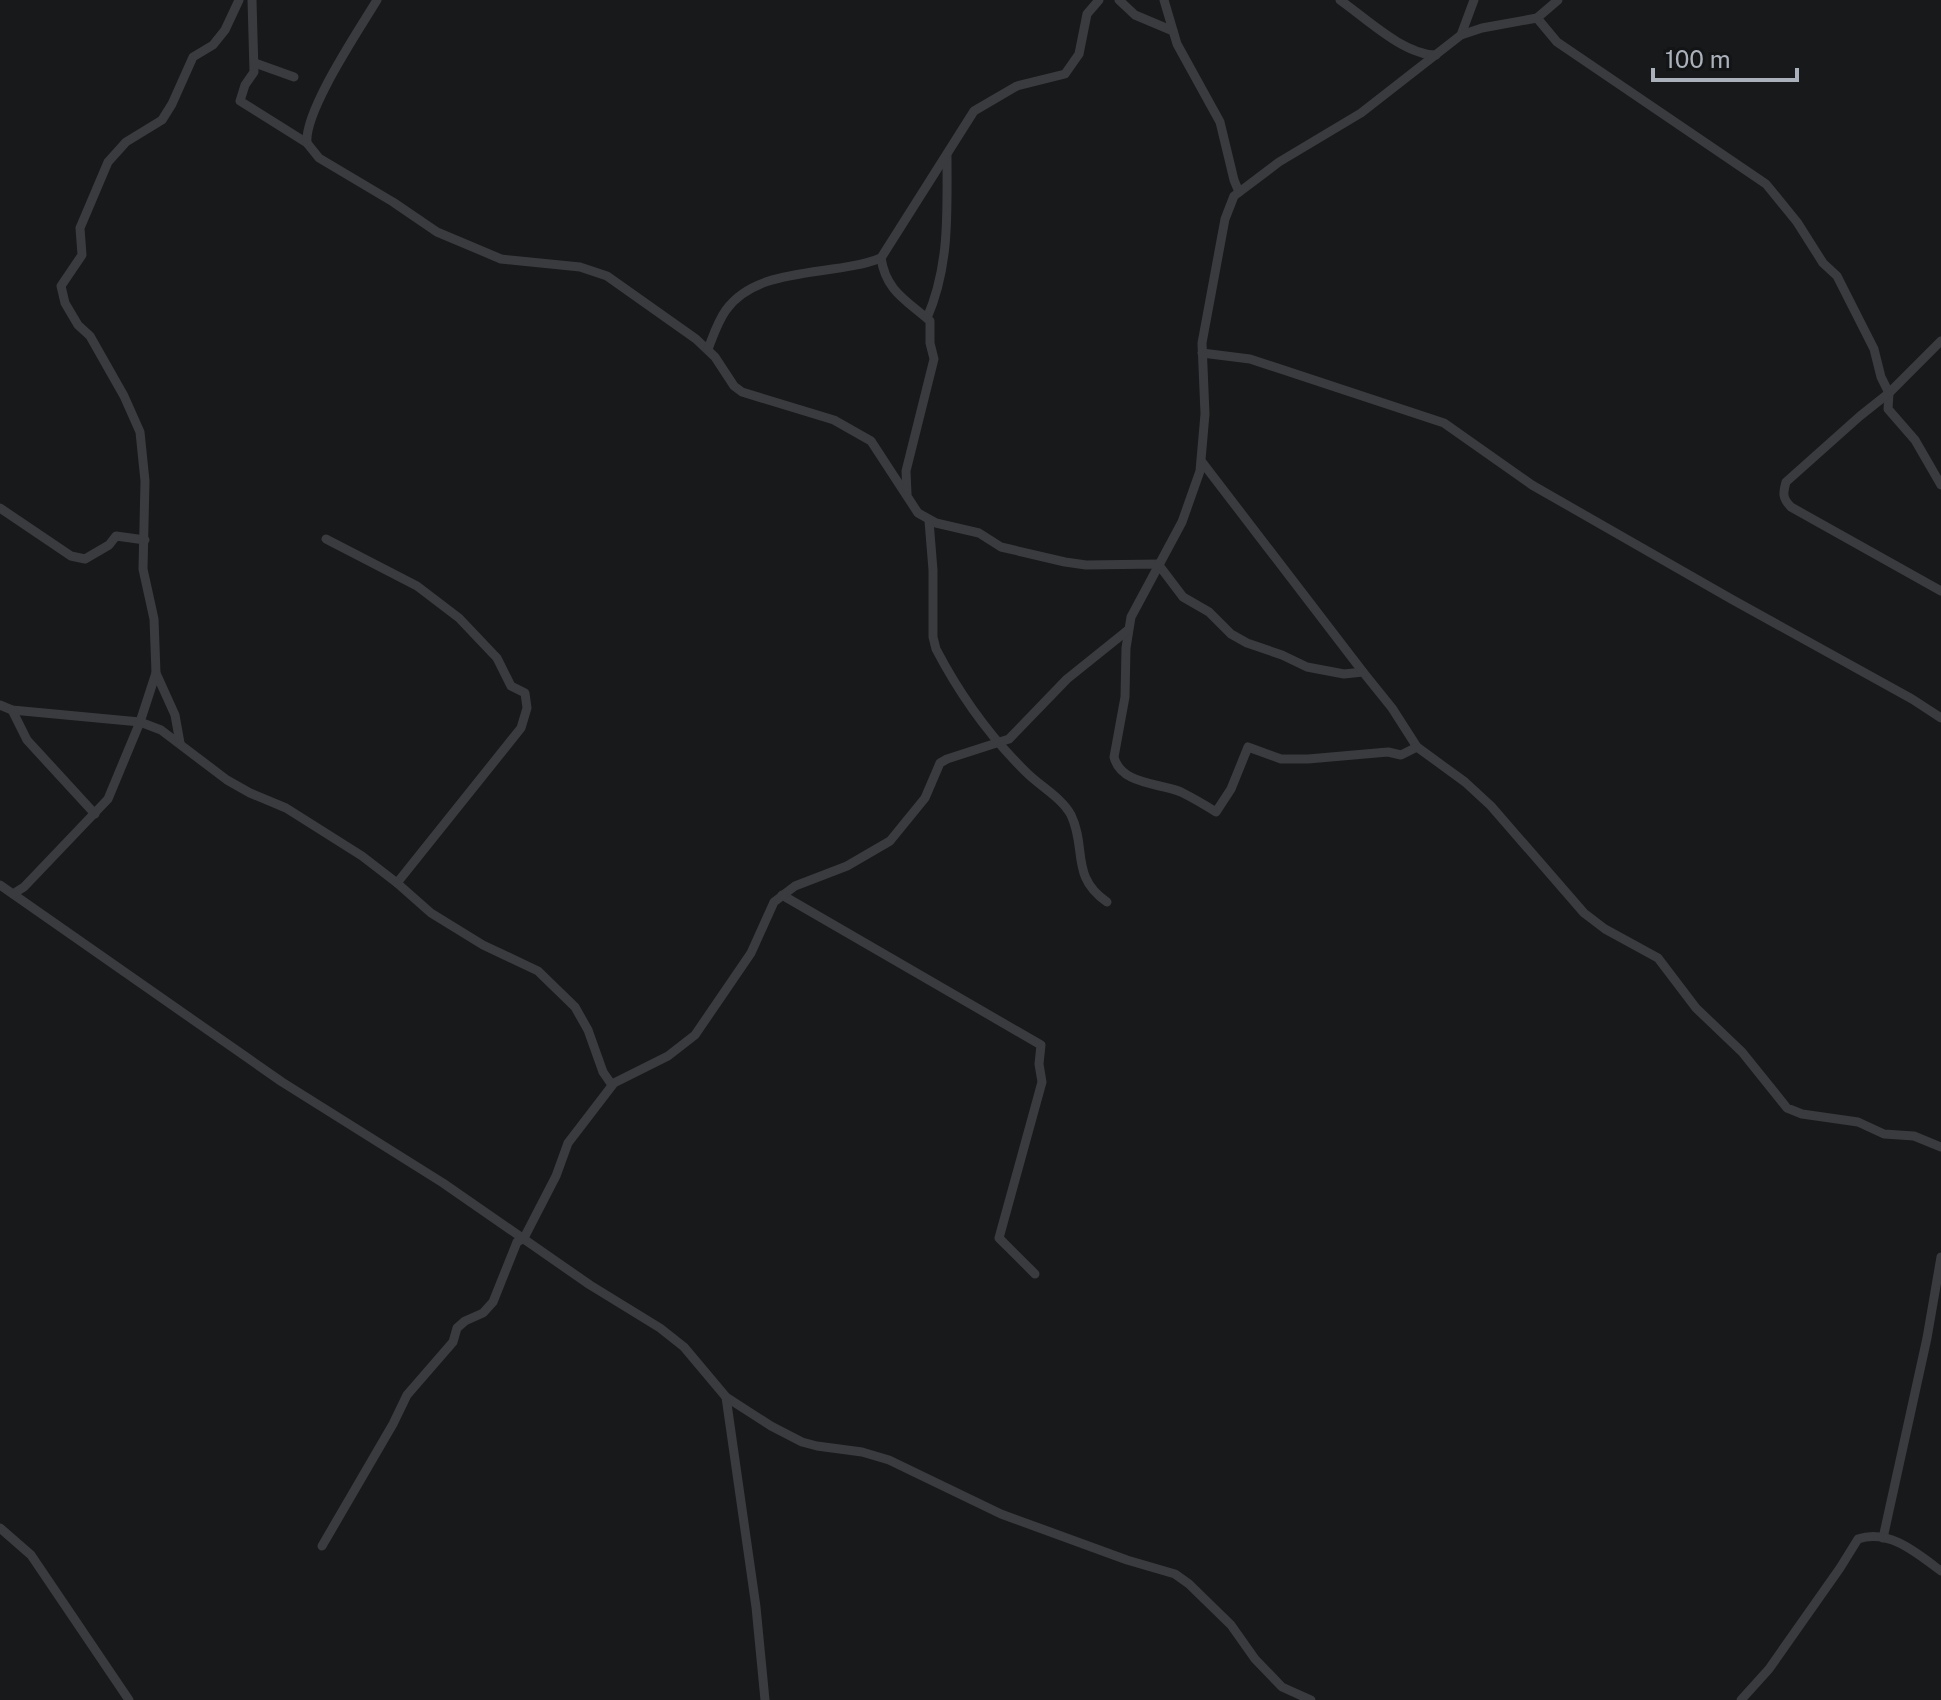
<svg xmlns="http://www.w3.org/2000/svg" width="1941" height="1700" font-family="'Public Sans',sans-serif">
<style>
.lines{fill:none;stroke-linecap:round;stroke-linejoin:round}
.minor{stroke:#3a3b3f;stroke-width:9}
</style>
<rect width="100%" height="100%" fill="#18191a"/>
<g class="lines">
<g class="minor">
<polyline points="252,0 254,72 245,85 240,101 307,143 319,158 393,202 437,232 501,259 580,267 607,276 696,339 715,357 734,386 742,392 834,420 871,441 918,513 936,523 979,533 1001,547 1065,562 1086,565 1158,564 1183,597 1209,612 1231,634 1247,643 1282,655 1307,667 1344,674 1363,672 1392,708 1417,747 1465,782 1491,806 1584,913 1605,929 1658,958 1696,1008 1742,1052 1787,1108 1802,1114 1858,1122 1884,1134 1914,1136 1941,1147"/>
<polyline points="1119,0 1135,15 1173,31"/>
<polyline points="1164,0 1177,44 1220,122 1234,180 1239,192"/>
<path d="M1340,0C1367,19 1404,55 1436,55"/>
<polyline points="1537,18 1557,42 1766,184 1797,222 1823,263 1837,276 1874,349 1881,377 1889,393 1888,409 1915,440 1941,485"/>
<polyline points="1461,35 1474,0"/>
<polyline points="255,63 294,77"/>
<path d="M307,143C304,111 359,30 377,0"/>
<path d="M881,258C886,291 906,300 930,321V343L934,359L906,471L907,494"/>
<path d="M927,318C950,265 947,212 947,156"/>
<path d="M1941,341L1889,393L1860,416L1786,482C1783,493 1782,498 1791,507L1941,591"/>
<path d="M708,349C713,336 718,321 726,310C758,265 833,277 881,258L974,111L1017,86L1065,74L1079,54L1087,14L1099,0"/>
<polyline points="1202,353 1250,359 1444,423 1532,485 1733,600 1912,699 1941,718"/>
<polyline points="1202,462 1363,672"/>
<polyline points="0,508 71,556 85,559 109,545 116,536 145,540"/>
<path d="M929,521L933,570V637L936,649C959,693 991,738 1027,773C1040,786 1062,798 1071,815C1087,848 1070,877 1107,902"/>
<polyline points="326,539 417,586 459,618 497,658 511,686 525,693 527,708 521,728 397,883"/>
<polyline points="0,705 12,710 140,722 161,730 227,780 250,793 286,808 362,856 397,883 431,913 483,945 538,971 575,1007 588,1030 603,1072 612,1085"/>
<polyline points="12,710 27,740 95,814"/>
<polyline points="180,743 175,715 156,673 154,619 143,569 145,481 140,432 124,396 90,336 78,325 65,303 61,286 82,255 80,228 108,162 126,142 162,120 172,104 193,57 213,45 225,30 239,0"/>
<path d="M1417,747L1401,755L1388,752L1308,759H1281L1248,747L1231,789L1216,812C1205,805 1193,798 1181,792C1160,783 1121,785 1114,757L1125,697L1126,648L1131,617L1182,522L1200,471L1205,414L1202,343L1225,219L1234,196L1279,162L1361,113L1461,35L1482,28L1537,18L1558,0"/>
<polyline points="0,885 282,1082 443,1183 590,1285 660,1328 684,1347 726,1397 771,1426 802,1442 817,1446 862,1452 889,1460 1001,1514 1127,1560 1175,1574 1189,1584 1231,1625 1255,1659 1282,1687 1311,1700"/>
<polyline points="13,894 24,887 108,799 140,722 156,673"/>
<polyline points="782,895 1041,1045 1039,1064 1042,1082 999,1238 1035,1274"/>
<polyline points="726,1397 756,1607 765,1700"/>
<polyline points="0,1528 31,1555 129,1700"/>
<polyline points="1883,1538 1927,1338 1941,1257"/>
<polyline points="322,1546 393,1424 407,1395 453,1342 457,1328 465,1321 483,1313 493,1302 517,1242 524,1238 556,1176 568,1143 614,1083 668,1056 695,1035 751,953 774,902 795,886 847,866 890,841 925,798 940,763 947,759 1009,739 1067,679 1128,630"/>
<path d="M1741,1700L1769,1669L1840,1568L1858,1539C1889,1528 1918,1554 1941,1571"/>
</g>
</g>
<path d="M1653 68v12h144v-12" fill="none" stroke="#abb1ba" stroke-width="4"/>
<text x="1665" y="68" font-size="24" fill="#abb1ba" stroke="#131415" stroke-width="6" paint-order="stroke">100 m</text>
</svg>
